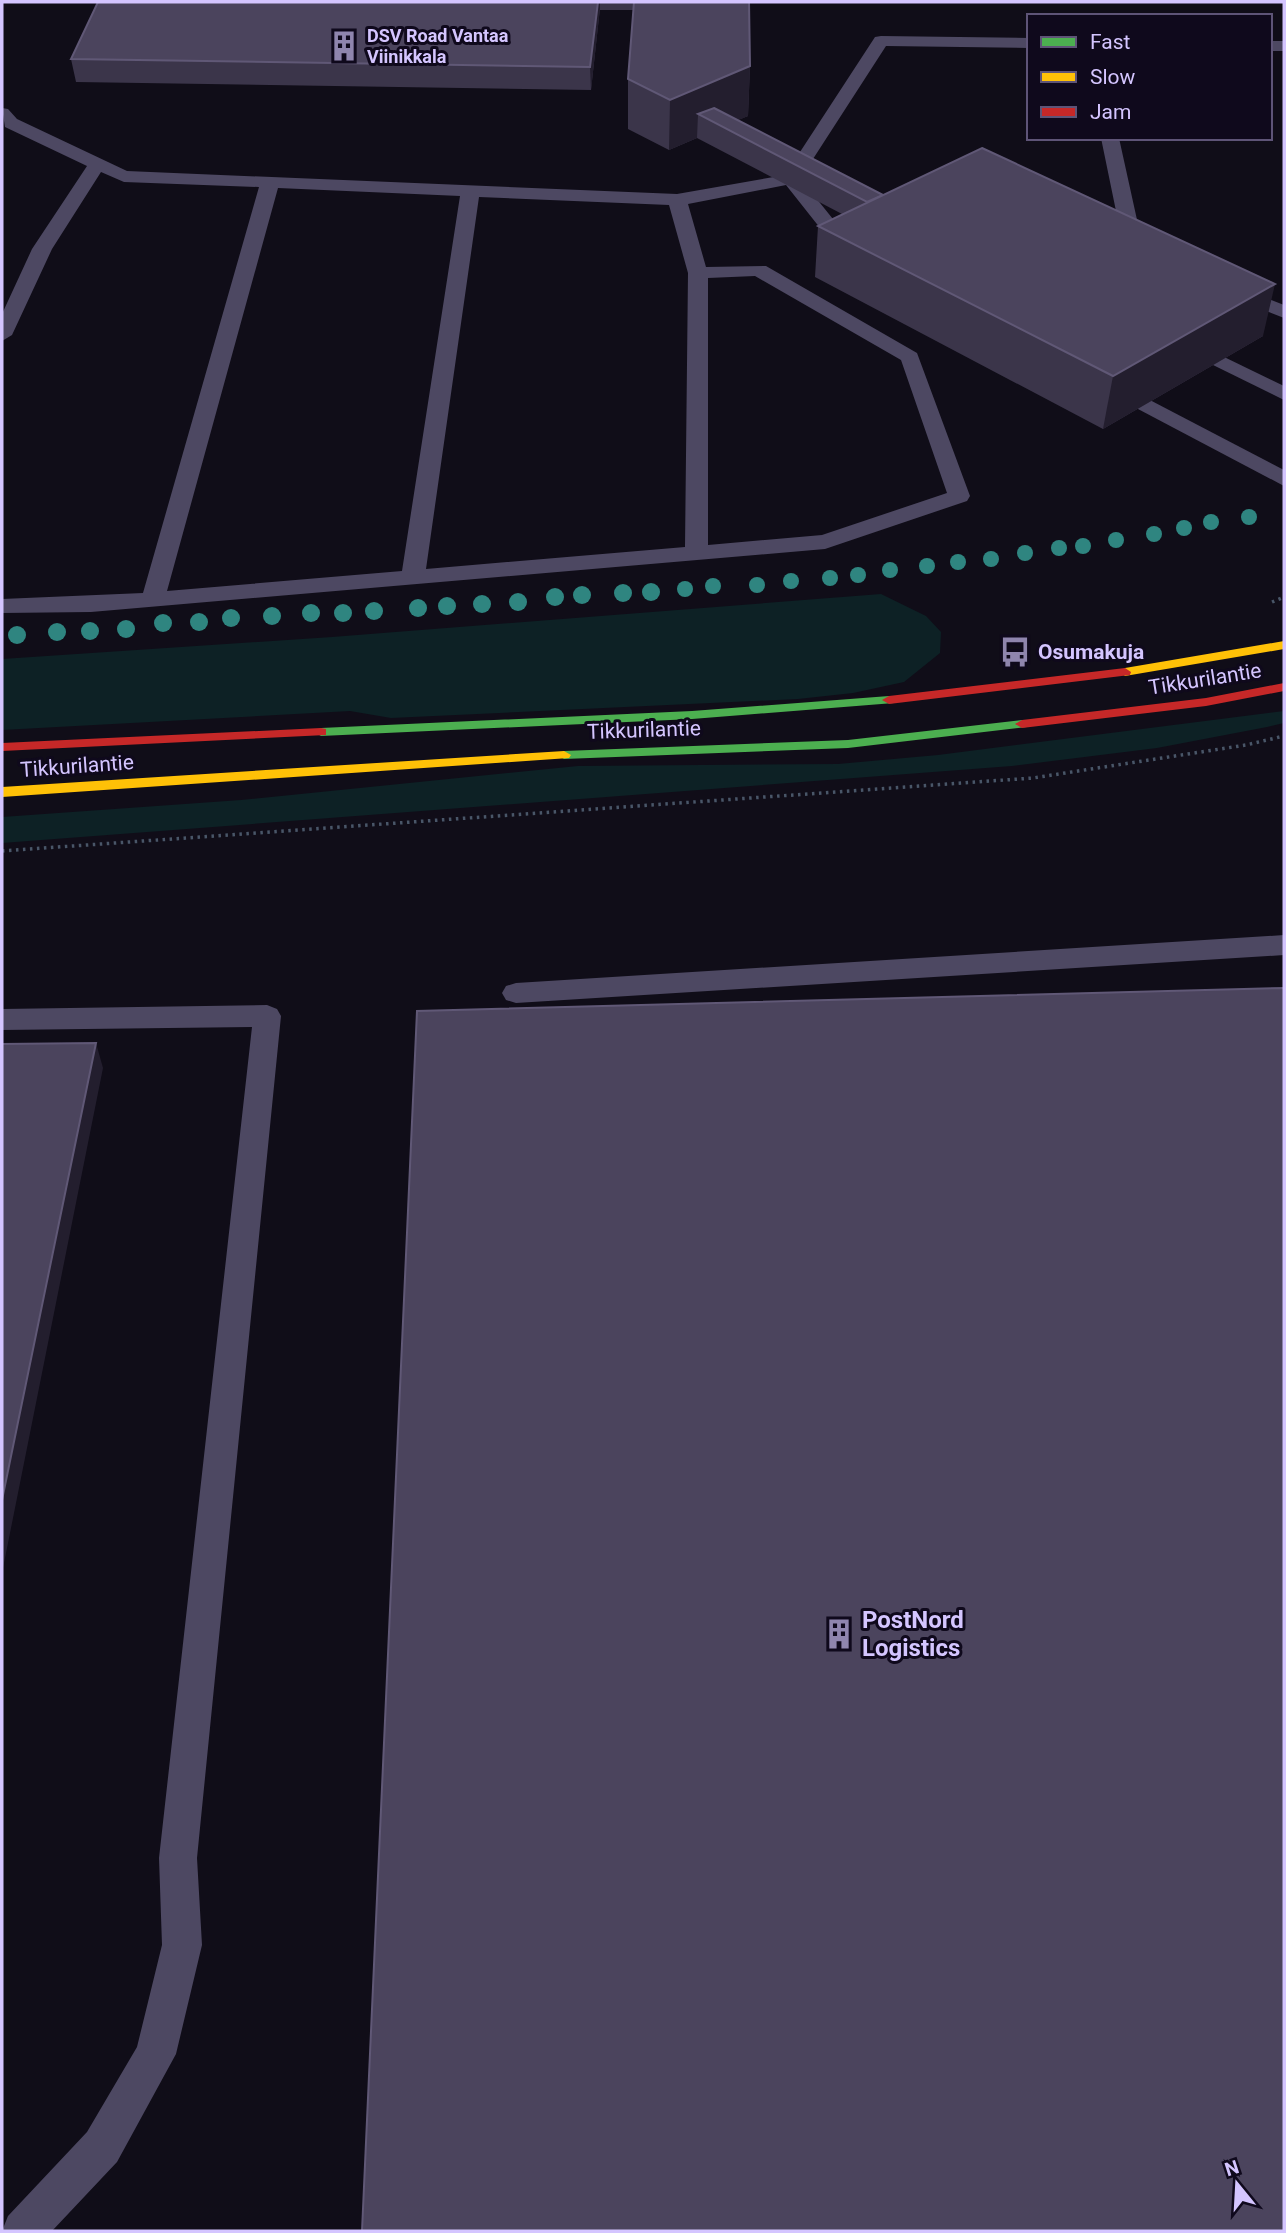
<svg xmlns="http://www.w3.org/2000/svg" width="1286" height="2233" font-family="Roboto,sans-serif">
<style>
.green{fill:#0d2125}
.lines{fill:none;stroke-linecap:round;stroke-linejoin:round}
.path{stroke:#495668;stroke-width:3.5;stroke-dasharray:2.5 4.5;stroke-linecap:butt}
.lane{fill:#4d4862;fill-rule:evenodd}
.fast{fill:#4caf50;fill-rule:evenodd}
.slow{fill:#ffc107;fill-rule:evenodd}
.jam{fill:#c62828;fill-rule:evenodd}
.tree{fill:#2f8580}
.wall{fill:#3b354a}
.shaded-wall{fill:#231e2e}
.building{fill:#4b445d;stroke:#605876;stroke-width:2}
.labels{text-anchor:middle;stroke-width:6;stroke-linejoin:round;paint-order:stroke}
.far-poi-label{font-size:18px;font-weight:bold;fill:#d4c5ff;stroke:#0f091c;text-anchor:start}
.poi-label{font-size:21px;font-weight:bold;fill:#d4c5ff;stroke:#0f091c;text-anchor:start}
.street-label{font-size:21px;fill:#d4c5ff;stroke:#0f091c}
.near-poi-label{font-size:24px;font-weight:bold;fill:#d4c5ff;stroke:#0f091c;text-anchor:start}
</style>
<rect width="100%" height="100%" fill="#100d18"/>
<g class="green">
<polygon points="881,594 926,616 941,632 940,653 904,682 853,693 798,699 391,718 350,711 2,730 2,659 332,637"/>
<polygon points="1284,711 1284,723 1267,727 1157,748 1012,766 2,843 2,817 241,800 578,766 838,764 938,755"/>
</g>
<g class="lines">
<g class="path">
<polyline points="1272,602 1284,597"/>
<polyline points="2,851 1033,778 1246,745 1284,736"/>
</g>
<g class="lane">
<path d="M881,36L1029,38V48L886,46L802,176L826,181L828,185L819,191L808,188L857,249L860,253L857,257H843L786,185L688,204L706,267L766,266L917,353L970,496L967,501L825,549L91,612L2,613V599L143,593L259,187L124,182L101,172L52,249L12,335L2,341V314L32,249L87,166L5,127L2,108L8,109L17,119L127,171L677,194L785,175L875,37ZM278,188L460,196L402,571L167,591ZM479,197L669,205L688,273L685,547L426,569ZM755,276L901,360L947,493L822,535L708,545V278Z"/>
<rect x="1270" y="41" width="14" height="10"/>
<polygon points="1101,138 1119,138 1143,247 1148,252 1145,256 1131,256 1124,250"/>
<polygon points="1233,285 1284,305 1284,318 1226,295 1223,291"/>
<polygon points="1220,355 1284,386 1284,400 1213,365 1210,361 1213,357"/>
<polygon points="1146,398 1284,470 1284,486 1138,409 1135,404 1138,399"/>
<polygon points="1284,935 1284,955 516,1003 506,1000 502,993 506,986 516,983"/>
<polygon points="267,1005 277,1009 281,1016 197,1858 202,1945 176,2054 117,2162 52,2231 2,2231 8,2216 87,2132 137,2047 162,1945 159,1858 252,1027 2,1030 2,1009"/>
</g>
<g class="fast">
<polygon points="889,696 896,700 894,703 692,719 321,736 314,732 321,728 692,711"/>
<polygon points="1022,720 1027,721 1027,727 848,748 564,759 557,755 564,751 848,740"/>
</g>
<g class="slow">
<polygon points="1284,641 1284,649 1125,676 1119,672 1125,668"/>
<polygon points="564,751 571,755 569,758 2,797 2,787"/>
</g>
<g class="jam">
<polygon points="1125,668 1131,672 1130,675 889,704 882,700 889,696"/>
<polygon points="1284,683 1284,691 1206,706 1022,728 1015,724 1022,720 1206,698"/>
<polygon points="321,728 326,729 326,735 2,751 2,743"/>
</g>
</g>
<g class="tree">
<circle cx="1249" cy="517" r="8"/>
<circle cx="1211" cy="522" r="8"/>
<circle cx="1184" cy="528" r="8"/>
<circle cx="1154" cy="534" r="8"/>
<circle cx="1116" cy="540" r="8"/>
<circle cx="1083" cy="546" r="8"/>
<circle cx="1059" cy="548" r="8"/>
<circle cx="1025" cy="553" r="8"/>
<circle cx="991" cy="559" r="8"/>
<circle cx="958" cy="562" r="8"/>
<circle cx="927" cy="566" r="8"/>
<circle cx="890" cy="570" r="8"/>
<circle cx="858" cy="575" r="8"/>
<circle cx="830" cy="578" r="8"/>
<circle cx="791" cy="581" r="8"/>
<circle cx="757" cy="585" r="8"/>
<circle cx="713" cy="586" r="8"/>
<circle cx="685" cy="589" r="8"/>
<circle cx="651" cy="592" r="9"/>
<circle cx="623" cy="593" r="9"/>
<circle cx="582" cy="595" r="9"/>
<circle cx="555" cy="597" r="9"/>
<circle cx="518" cy="602" r="9"/>
<circle cx="482" cy="604" r="9"/>
<circle cx="447" cy="606" r="9"/>
<circle cx="418" cy="608" r="9"/>
<circle cx="374" cy="611" r="9"/>
<circle cx="311" cy="613" r="9"/>
<circle cx="343" cy="613" r="9"/>
<circle cx="272" cy="616" r="9"/>
<circle cx="231" cy="618" r="9"/>
<circle cx="199" cy="622" r="9"/>
<circle cx="163" cy="623" r="9"/>
<circle cx="126" cy="629" r="9"/>
<circle cx="90" cy="631" r="9"/>
<circle cx="57" cy="632" r="9"/>
<circle cx="17" cy="635" r="9"/>
</g>
<polygon class="wall" points="98,2 749,2 750,66 748,116 738,120 883,195 1263,336 1103,429 815,277 818,226 842,214 697,138 669,150 628,129 628,79 633,10 600,10 600,8 591,90 76,82 71,59"/>
<g class="shaded-wall">
<polygon points="598,2 600,2 600,8 591,90 590,67"/>
<polygon points="750,66 748,116 722,127 698,114 697,138 669,150 670,100"/>
<polygon points="1275,284 1263,336 1103,429 1113,376"/>
<polygon points="96,1043 103,1068 2,1573 2,1500"/>
</g>
<g class="building">
<polygon points="98,2 598,2 590,67 71,59"/>
<polygon points="634,2 749,2 750,66 670,100 628,79"/>
<polygon points="714,108 883,195 867,202 698,114"/>
<polygon points="982,148 1275,284 1113,376 818,226"/>
<polygon points="1284,988 1284,2231 362,2231 417,1011"/>
<polygon points="96,1043 2,1500 2,1044"/>
</g>
<defs>
<g id="building-bare" transform="scale(2.415)"><path d="M-4-6H4V6H1V3H-1V6H-4ZM-2.5-4.3h1.7v1.8h-1.7ZM.8-4.3h1.7v1.8H.8ZM-2.5-1h1.7V.8h-1.7ZM.8-1h1.7V.8H.8Z" fill="#8f85ae" stroke="#0f091c" stroke-width="2.5" paint-order="stroke"/></g>
<g id="bus-bare" transform="scale(2.415)"><path d="M-5-6H5V4H4V6H2V4H-2V6H-4V4H-5ZM-3.5-4V0h7V-4ZM-3.5 1.2v1.5H-2V1.2ZM2 1.2v1.5H3.5V1.2Z" fill="#8f85ae" stroke="#0f091c" stroke-width="2.5" paint-order="stroke"/></g>
</defs>
<g fill-rule="evenodd">
<use href="#building-bare" x="344" y="46"/>
<use href="#bus-bare" x="1015" y="652"/>
<use href="#building-bare" x="839" y="1634"/>
</g>
<g class="labels">
<g class="far-poi-label">
<text x="367" y="42">DSV Road Vantaa<tspan x="367" dy="21">Viinikkala</tspan></text>
</g>
<g class="poi-label">
<text x="1038" y="659">Osumakuja</text>
</g>
<g class="street-label">
<text transform="translate(1205 679) rotate(-9)" y="7">Tikkurilantie</text>
<text transform="translate(644 730) rotate(-2)" y="7">Tikkurilantie</text>
<text transform="translate(77 766) rotate(-4)" y="7">Tikkurilantie</text>
</g>
<g class="near-poi-label">
<text x="862" y="1628">PostNord<tspan x="862" dy="28">Logistics</tspan></text>
</g>
</g>
<rect width="1286" height="2233" fill="none" stroke="#d4c5ff" stroke-width="7"/>
<rect x="1027" y="14" width="245" height="126" fill="#0f091c" stroke="#5e5477" stroke-width="2"/>
<rect x="1041" y="37" width="35" height="10" fill="#4caf50" stroke="#5e5477" stroke-width="2"/>
<text x="1090" y="49" font-size="21" fill="#d4c5ff">Fast</text>
<rect x="1041" y="72" width="35" height="10" fill="#ffc107" stroke="#5e5477" stroke-width="2"/>
<text x="1090" y="84" font-size="21" fill="#d4c5ff">Slow</text>
<rect x="1041" y="107" width="35" height="10" fill="#c62828" stroke="#5e5477" stroke-width="2"/>
<text x="1090" y="119" font-size="21" fill="#d4c5ff">Jam</text>
<g transform="translate(1237 2184) rotate(342)" stroke="#0f091c" stroke-width="5" paint-order="stroke">
<path d="M0-5L12 26L0 18L-12 26Z" fill="#d4c5ff"/>
<text y="-10" font-size="19" font-weight="bold" text-anchor="middle" fill="#d4c5ff">N</text>
</g>
</svg>
